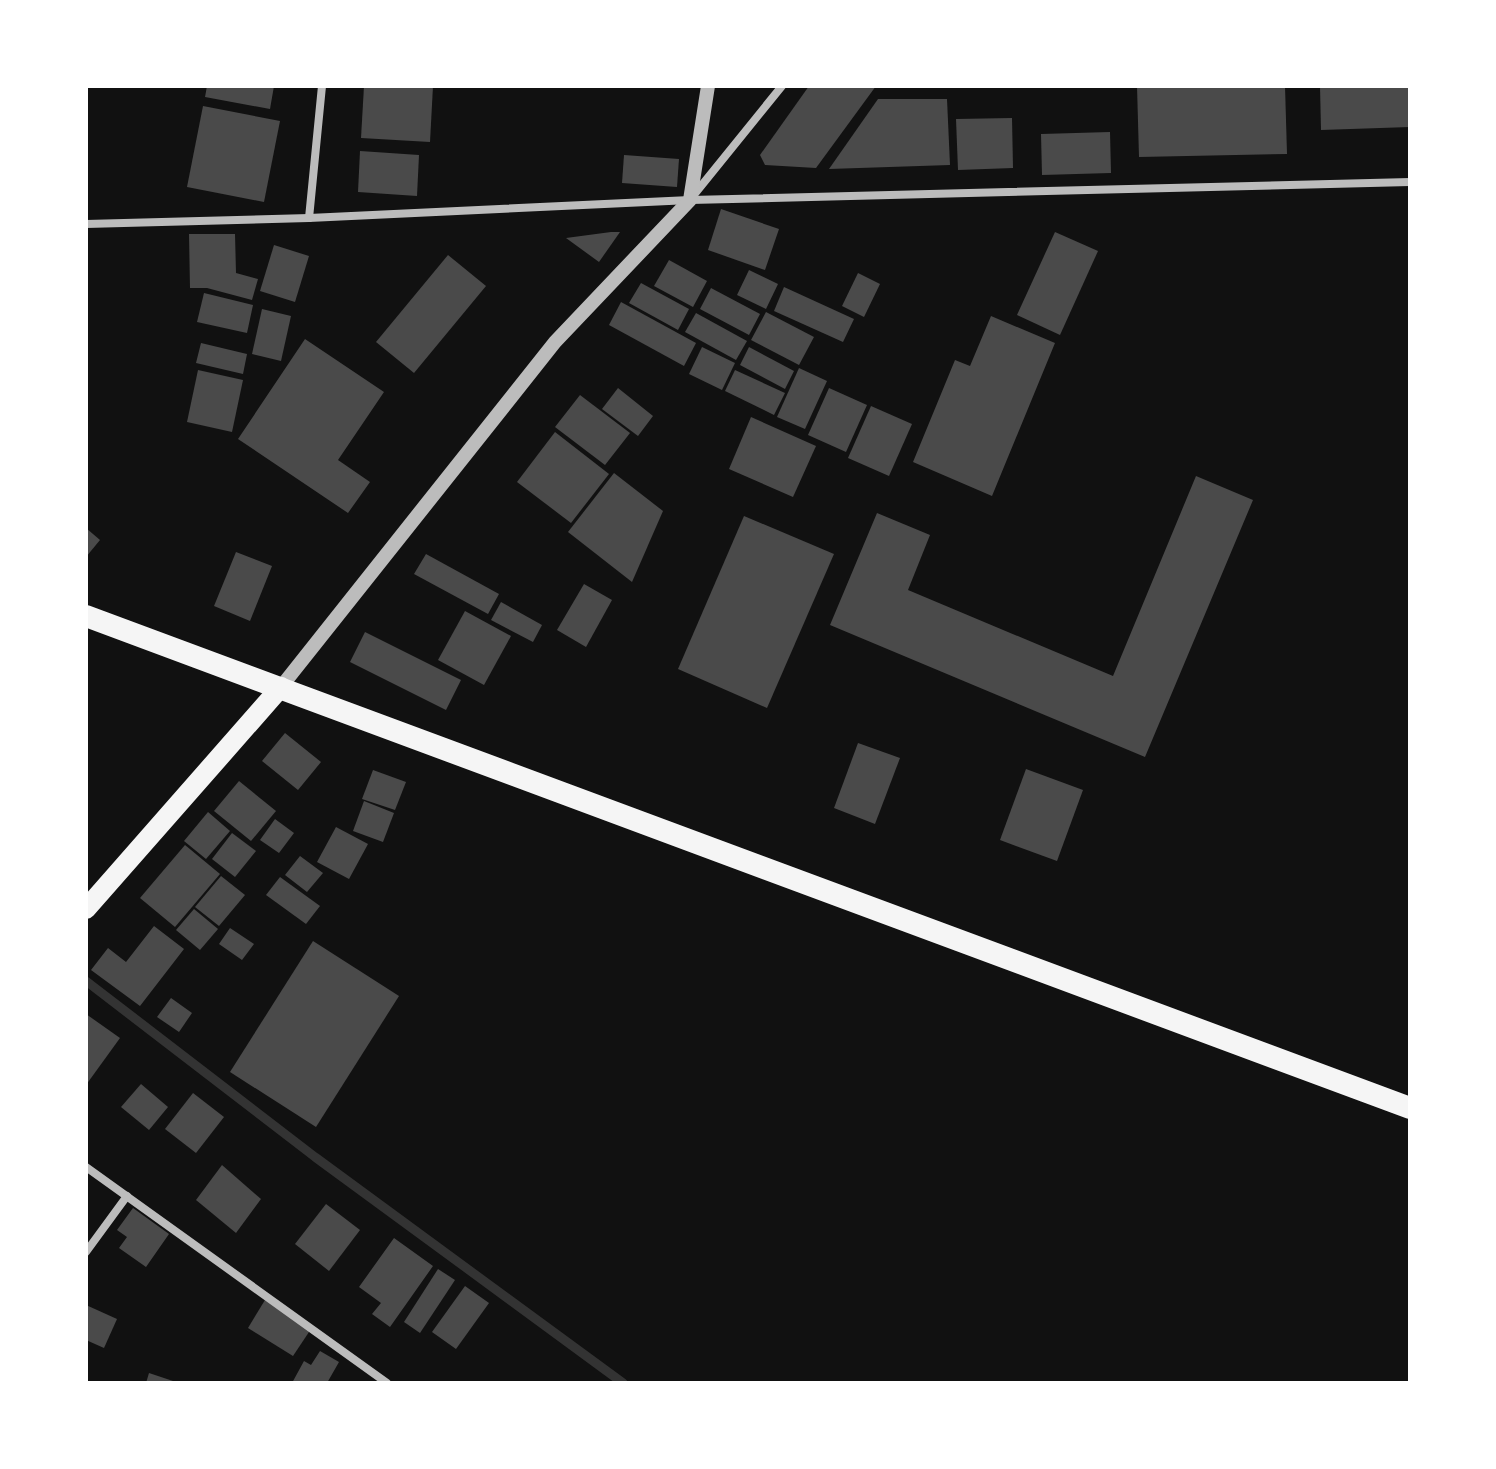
<svg xmlns="http://www.w3.org/2000/svg" width="1496" height="1469" font-family="'Asap Condensed',sans-serif">
<style>
.lines{fill:none;stroke-linecap:round;stroke-linejoin:round}
.stream{stroke:#333;stroke-width:9}
.building{fill:#4a4a4a}
.minor{stroke:#bcbcbc;stroke-width:8}
.tertiary{stroke:#bcbcbc;stroke-width:14}
.primary{stroke:#f5f5f5;stroke-width:20}
.trunk{stroke:#f5f5f5;stroke-width:22}
</style>
<rect width="100%" height="100%" fill="#111"/>
<g class="lines">
<polyline class="stream" points="86,981 315,1157 623,1383"/>
</g>
<g class="building">
<polygon points="207,86 274,86 270,109 205,97"/>
<polygon points="364,86 433,86 430,142 361,138"/>
<polygon points="809,86 876,86 816,168 765,165 760,155"/>
<polygon points="1137,86 1285,86 1287,154 1139,157"/>
<polygon points="1320,86 1409,86 1410,127 1321,130"/>
<polygon points="878,99 947,99 950,165 829,169"/>
<polygon points="203,106 280,121 264,202 187,187"/>
<polygon points="1012,118 1013,168 958,170 956,119"/>
<polygon points="1110,132 1111,173 1042,175 1041,134"/>
<polygon points="360,151 419,155 417,196 358,192"/>
<polygon points="624,155 679,159 677,187 622,183"/>
<polygon points="721,209 779,229 765,270 708,250"/>
<polygon points="611,232 620,232 599,262 566,238"/>
<polygon points="1055,232 1098,251 1060,335 1017,315"/>
<polygon points="189,234 235,234 236,273 258,279 252,300 207,288 190,288"/>
<polygon points="274,245 309,256 295,302 260,291"/>
<polygon points="448,255 486,286 414,373 376,342"/>
<polygon points="669,260 707,281 693,307 654,286"/>
<polygon points="749,270 778,284 766,309 737,295"/>
<polygon points="858,273 880,284 864,317 842,306"/>
<polygon points="641,283 689,309 678,330 629,303"/>
<polygon points="784,287 854,319 843,342 774,311"/>
<polygon points="711,288 760,314 749,335 700,309"/>
<polygon points="204,293 253,305 247,333 197,322"/>
<polygon points="621,302 696,343 684,366 609,325"/>
<polygon points="262,309 291,316 281,361 252,354"/>
<polygon points="766,312 814,337 799,365 751,340"/>
<polygon points="696,313 747,341 736,360 685,332"/>
<polygon points="991,316 1055,343 992,496 913,462 955,360 970,366"/>
<polygon points="305,339 384,392 338,460 370,482 348,513 238,439"/>
<polygon points="201,343 247,354 243,374 196,363"/>
<polygon points="702,347 735,363 722,390 689,374"/>
<polygon points="749,347 794,371 785,389 740,365"/>
<polygon points="799,368 827,381 805,429 777,417"/>
<polygon points="198,370 243,380 232,432 187,422"/>
<polygon points="735,370 785,393 774,415 725,391"/>
<polygon points="618,388 653,416 638,436 602,409"/>
<polygon points="829,388 867,405 846,452 808,435"/>
<polygon points="580,395 630,433 605,465 555,427"/>
<polygon points="871,406 912,424 889,476 848,458"/>
<polygon points="751,417 816,446 793,497 729,469"/>
<polygon points="555,432 609,474 571,523 517,482"/>
<polygon points="614,473 663,511 632,582 568,532"/>
<polygon points="1196,476 1253,500 1145,757 830,625 877,513 930,535 908,590 1113,676"/>
<polygon points="744,516 834,554 767,708 678,669"/>
<polygon points="86,528 100,540 86,557"/>
<polygon points="236,552 272,566 250,621 214,606"/>
<polygon points="426,554 499,594 488,614 414,574"/>
<polygon points="584,584 612,600 586,647 557,630"/>
<polygon points="501,602 542,625 533,642 491,620"/>
<polygon points="465,611 511,636 484,685 438,660"/>
<polygon points="365,632 461,680 446,710 350,662"/>
<polygon points="285,733 321,762 298,790 262,761"/>
<polygon points="858,743 900,758 875,824 834,808"/>
<polygon points="1026,769 1083,790 1057,861 1000,840"/>
<polygon points="373,770 406,782 395,810 362,799"/>
<polygon points="239,781 276,811 251,841 214,811"/>
<polygon points="364,801 394,813 383,842 353,831"/>
<polygon points="208,812 230,831 206,859 184,841"/>
<polygon points="275,819 294,833 279,853 260,840"/>
<polygon points="336,827 368,844 349,879 317,862"/>
<polygon points="232,833 256,851 235,877 212,859"/>
<polygon points="185,845 220,874 175,927 140,898"/>
<polygon points="300,856 323,873 307,892 285,875"/>
<polygon points="221,876 245,895 219,926 195,907"/>
<polygon points="280,877 320,906 306,924 266,895"/>
<polygon points="194,909 218,929 200,950 176,930"/>
<polygon points="154,926 184,949 140,1006 91,970 108,948 126,962"/>
<polygon points="230,928 254,944 242,960 219,944"/>
<polygon points="313,941 399,996 316,1127 230,1072"/>
<polygon points="171,998 192,1013 179,1032 157,1017"/>
<polygon points="86,1014 120,1038 86,1085"/>
<polygon points="141,1084 168,1107 149,1130 121,1107"/>
<polygon points="193,1093 224,1117 196,1153 165,1129"/>
<polygon points="222,1165 261,1199 236,1233 196,1200"/>
<polygon points="326,1204 360,1230 329,1271 295,1244"/>
<polygon points="133,1208 169,1234 146,1267 119,1248 127,1237 117,1230"/>
<polygon points="394,1238 433,1266 390,1327 372,1314 381,1303 359,1287"/>
<polygon points="438,1269 455,1280 420,1333 404,1322"/>
<polygon points="465,1286 489,1303 456,1349 432,1332"/>
<polygon points="265,1300 311,1329 293,1356 248,1328"/>
<polygon points="86,1305 117,1319 104,1348 86,1340"/>
<polygon points="320,1351 339,1362 327,1383 292,1383 304,1361 311,1365"/>
<polygon points="149,1373 176,1382 176,1383 146,1383"/>
</g>
<g class="lines">
<g class="minor">
<polyline points="693,196 782,86"/>
<polyline points="309,218 322,86"/>
<polyline points="86,224 309,218 690,200 1410,182"/>
<polyline points="86,1167 387,1383"/>
<polyline points="86,1252 127,1196"/>
</g>
<polyline class="tertiary" points="281,687 555,342 690,200 708,86"/>
<polyline class="primary" points="86,909 281,687"/>
<polyline class="trunk" points="86,616 1410,1108"/>
</g>
<rect width="1496" height="1469" fill="none" stroke="#ffffff" stroke-width="176"/>
</svg>
